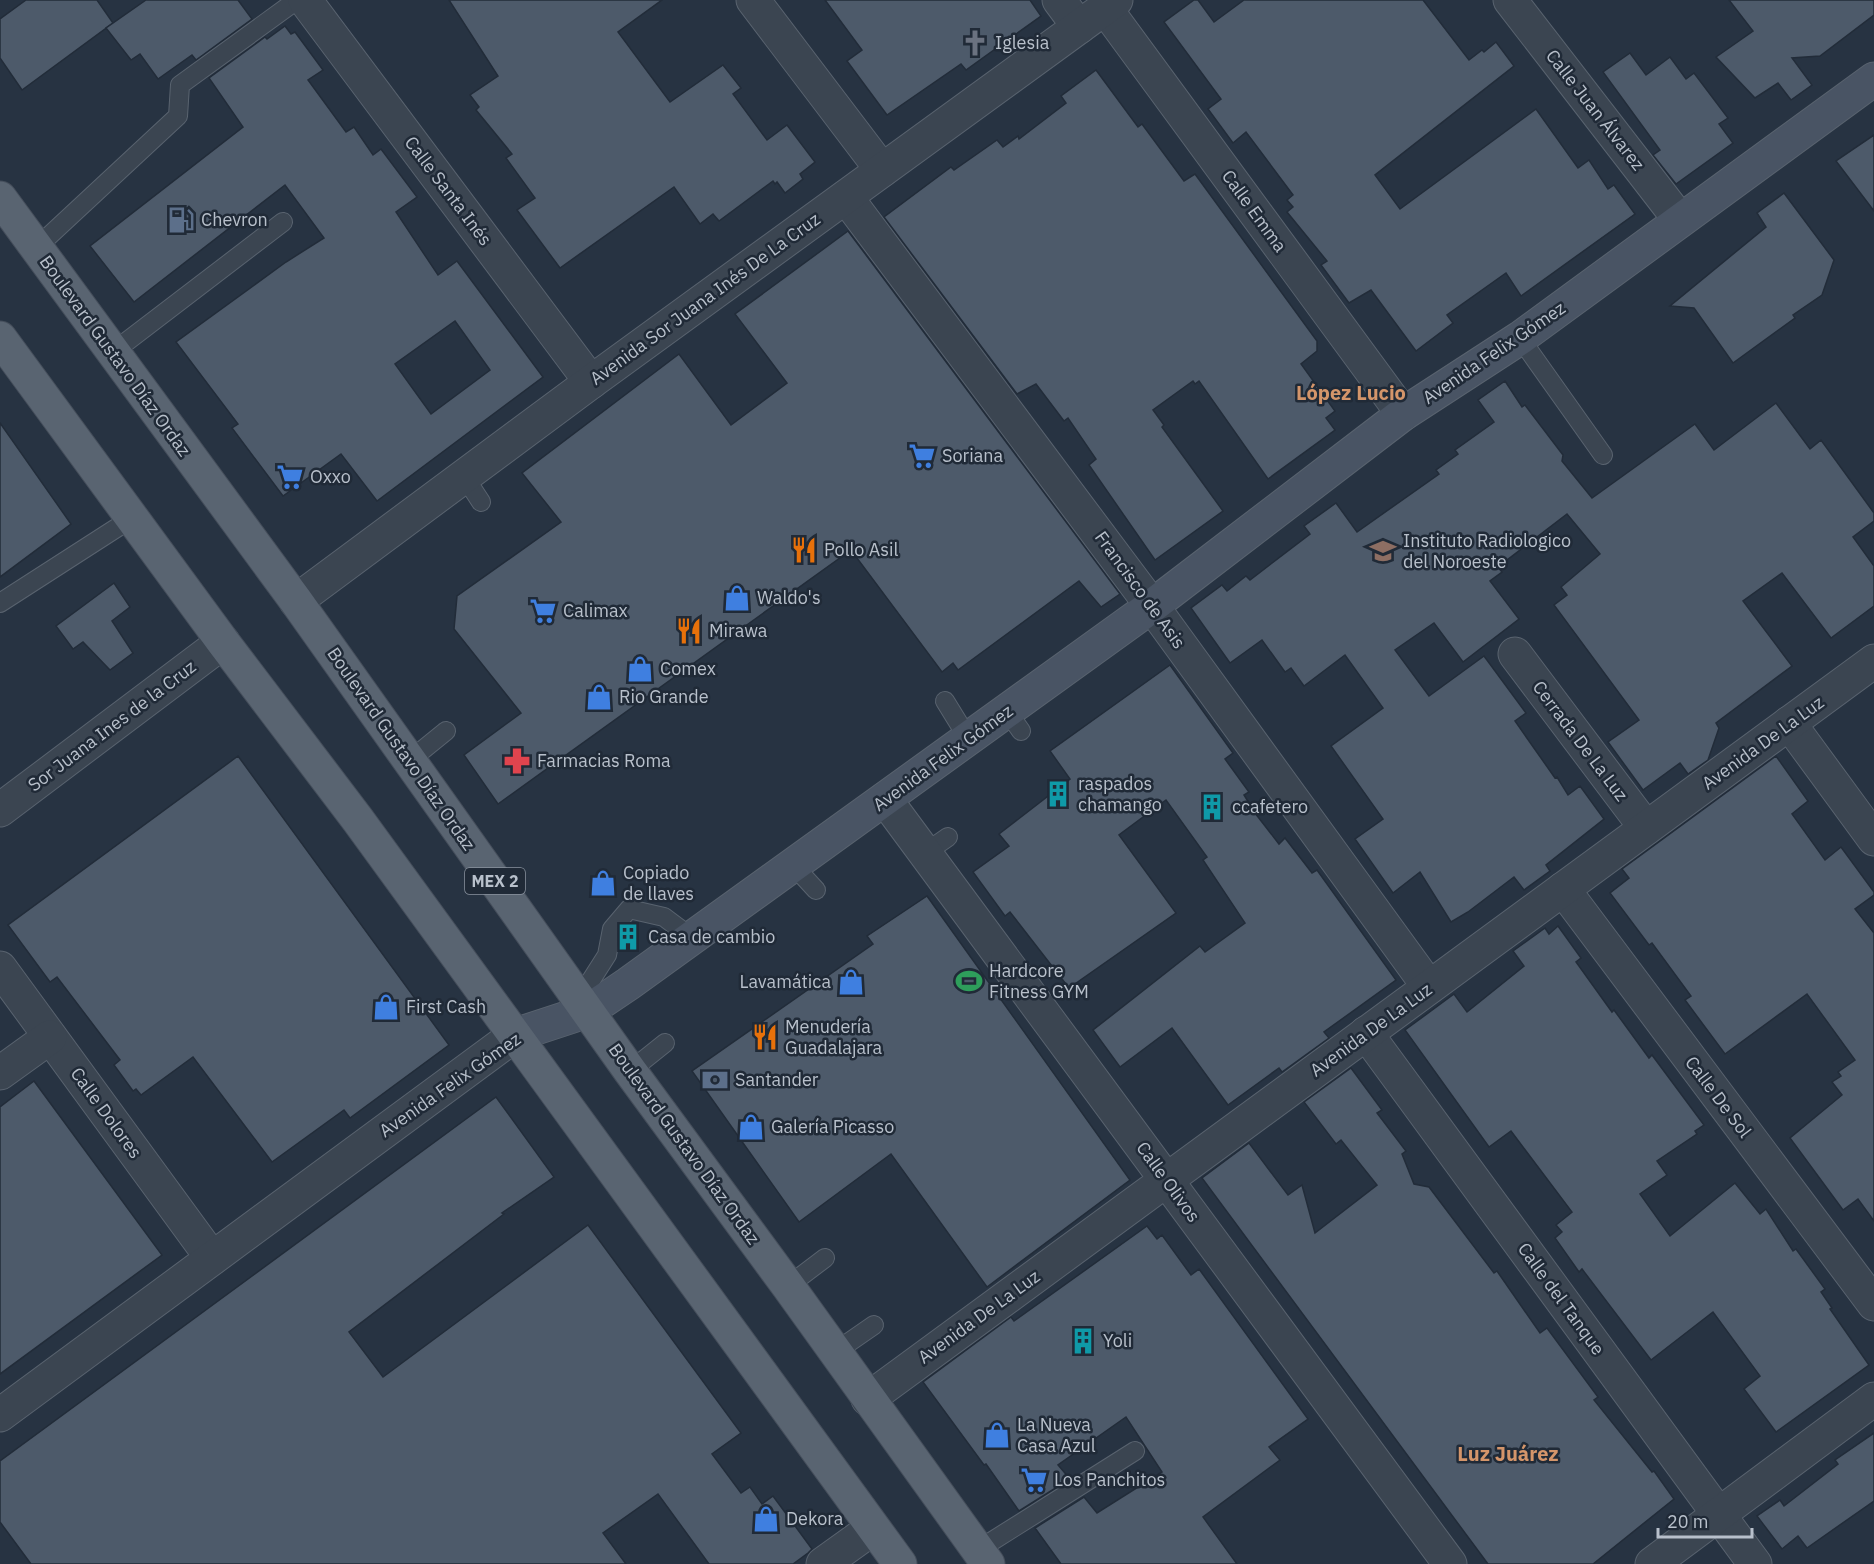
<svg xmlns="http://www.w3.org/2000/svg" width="1874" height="1564" font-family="'IBM Plex Sans',sans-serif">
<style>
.building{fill:#4d5a6a;stroke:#222c39;stroke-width:1.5;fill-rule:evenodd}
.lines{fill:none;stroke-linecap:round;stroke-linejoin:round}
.lane-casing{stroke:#59636f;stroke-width:20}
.street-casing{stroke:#59636f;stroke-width:35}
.secondary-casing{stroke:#59636f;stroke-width:35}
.primary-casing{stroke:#454e5b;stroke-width:35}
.lane{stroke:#3b4551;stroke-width:18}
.street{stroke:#3b4551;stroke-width:33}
.secondary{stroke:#495464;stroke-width:33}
.primary{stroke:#596471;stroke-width:33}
.labels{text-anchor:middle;stroke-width:5;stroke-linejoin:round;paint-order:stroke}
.shield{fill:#202a37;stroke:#8a939f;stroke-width:1.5}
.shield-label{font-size:16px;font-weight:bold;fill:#b8c0cb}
.poi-label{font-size:18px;fill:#b8c0cb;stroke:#202a37;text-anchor:start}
.street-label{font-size:18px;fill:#b8c0cb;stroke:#202a37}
.neighbourhood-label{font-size:20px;font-weight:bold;fill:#d4956a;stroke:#202a37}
</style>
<rect width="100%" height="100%" fill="#273342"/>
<g class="building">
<polygon points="26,0 97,0 113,23 22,90 0,58 0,19"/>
<polygon points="146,0 238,0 252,19 196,60 192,55 158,79 140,54 131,60 106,28"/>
<polygon points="449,0 662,0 618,32 670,102 723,65 741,88 733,94 767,140 787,125 815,162 800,174 803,179 785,193 777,182 775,184 773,181 719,221 713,214 700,224 674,187 560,268 517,210 535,198 506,158 512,154 476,110 479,107 470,95 498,76"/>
<polygon points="825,0 1030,0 1041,16 966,70 961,64 887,115 847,61 862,50"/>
<polygon points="1194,0 1198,0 1214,22 1244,0 1423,0 1469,60 1482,50 1484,52 1496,42 1514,66 1375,175 1400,209 1536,109 1578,168 1589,160 1608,189 1614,185 1635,214 1521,296 1506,273 1447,315 1453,323 1416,351 1371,290 1349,303 1321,265 1327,261 1287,212 1293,207 1287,200 1293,195 1246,132 1233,143 1208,109 1221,99 1164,22"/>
<polygon points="1729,0 1874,0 1874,15 1820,56 1792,58 1812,85 1791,100 1778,83 1755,98 1716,57 1753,31"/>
<path d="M285,26L291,34L295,32L323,70L308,80L346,132L354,127L373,155L381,149L417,197L396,212L438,275L457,261L543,377L377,501L341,454L283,496L232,428L238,424L176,342L286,262L324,238L285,185L134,302L90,246L243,127L209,78L265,37L267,39ZM455,321L490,370L431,414L395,364Z"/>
<polygon points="1630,53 1646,75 1670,57 1686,79 1694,73 1728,118 1719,124 1733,143 1676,184 1653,155 1660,150 1603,72"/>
<polygon points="1096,70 1138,127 1142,124 1184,181 1195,174 1317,341 1317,351 1301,364 1335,411 1326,418 1335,430 1268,479 1199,381 1195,384 1193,381 1153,410 1164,425 1162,427 1223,511 1155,560 1089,465 1096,459 1068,418 1064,421 1036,384 1017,394 884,217 951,167 954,170 997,140 1003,147 1018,136 1019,139 1066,103 1061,96"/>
<polygon points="1874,135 1874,211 1836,161"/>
<polygon points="1784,193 1834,260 1822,295 1793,315 1795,318 1733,363 1694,308 1670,306 1766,227 1757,213"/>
<polygon points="848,231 1120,594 1101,607 1079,581 958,670 953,663 942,672 851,550 498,804 464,755 521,713 454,629 457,596 561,522 522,473 679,354 731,425 787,383 735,314"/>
<polygon points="1505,381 1522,407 1525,405 1563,455 1562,461 1592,498 1695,424 1714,450 1776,403 1810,449 1821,440 1874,513 1874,521 1853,537 1874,566 1874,606 1831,638 1782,573 1743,601 1792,666 1716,723 1719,728 1708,760 1688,774 1680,763 1643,790 1608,742 1639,720 1554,605 1567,595 1561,587 1600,554 1567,514 1498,567 1502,572 1490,581 1519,619 1463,662 1434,623 1395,650 1429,696 1484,656 1526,713 1515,721 1555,778 1557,777 1568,795 1580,786 1604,819 1546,865 1550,871 1524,890 1514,877 1468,912 1451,922 1420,872 1393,893 1355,839 1383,819 1331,746 1383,708 1345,655 1304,686 1291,668 1285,672 1262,640 1230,663 1191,608 1222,585 1227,591 1246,576 1250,580 1310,534 1304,526 1336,503 1357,532 1439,474 1436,470 1458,454 1455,450 1494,422 1478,400"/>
<polygon points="0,423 71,524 0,577"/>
<polygon points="114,583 130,607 112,621 133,653 110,670 83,642 73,649 56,626"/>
<polygon points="1170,665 1233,753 1225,759 1249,792 1244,795 1249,803 1248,804 1279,844 1285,838 1312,873 1317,870 1396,980 1324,1032 1329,1038 1282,1072 1279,1068 1228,1105 1172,1028 1120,1067 1093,1030 1200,946 1205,952 1245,923 1203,860 1207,857 1166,800 1119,835 1176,913 1069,988 1010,912 1005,916 973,872 1009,846 999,834 1070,779 1050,751"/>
<polygon points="238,756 449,1045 350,1118 344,1110 272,1162 193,1057 141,1095 136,1089 133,1091 114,1065 120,1060 57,977 50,982 8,925"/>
<polygon points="1776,756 1808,801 1792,814 1825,860 1841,847 1874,892 1874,895 1855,909 1874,933 1874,1221 1858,1199 1843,1210 1790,1138 1842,1095 1832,1082 1841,1076 1838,1072 1855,1060 1807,994 1725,1054 1685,1000 1691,996 1652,943 1649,945 1610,893 1629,878 1622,869"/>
<polygon points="927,896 1130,1180 987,1287 891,1154 799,1222 692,1071 873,944 867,936"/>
<polygon points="1558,926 1581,958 1576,962 1612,1012 1614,1010 1649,1058 1652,1055 1704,1125 1695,1131 1697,1134 1657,1161 1667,1175 1640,1194 1670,1236 1735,1183 1760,1214 1766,1209 1793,1251 1796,1249 1825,1289 1821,1292 1832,1308 1830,1309 1869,1365 1776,1432 1744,1389 1760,1376 1713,1312 1651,1360 1582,1269 1579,1272 1555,1238 1562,1232 1556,1225 1572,1212 1526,1151 1511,1131 1489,1147 1405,1030 1454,994 1467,1012 1524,966 1513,951 1545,928 1549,934"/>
<polygon points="1351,1068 1382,1110 1377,1113 1406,1151 1402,1154 1414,1184 1429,1187 1494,1273 1497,1271 1540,1333 1547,1328 1598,1397 1594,1400 1652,1472 1654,1471 1674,1499 1593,1564 1488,1564 1202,1178 1249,1143 1288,1195 1302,1185 1315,1233 1377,1185 1341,1140 1336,1144 1304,1102"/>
<polygon points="34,1081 162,1255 0,1374 0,1107"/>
<polygon points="496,1097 554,1177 502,1213 504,1214 349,1332 383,1377 588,1225 741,1433 712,1454 741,1493 750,1487 762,1504 773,1496 812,1549 808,1553 793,1564 709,1564 658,1494 603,1533 626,1564 31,1564 0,1522 0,1461"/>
<polygon points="1147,1226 1157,1239 1162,1235 1191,1275 1199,1269 1308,1419 1269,1447 1280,1460 1203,1517 1237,1564 1061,1564 1035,1528 1084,1497 1097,1513 1162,1472 1126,1417 1058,1465 1070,1479 1019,1511 986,1464 984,1465 923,1382 1011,1317 1014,1321"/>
<polygon points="1874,1433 1874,1501 1807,1548 1798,1536 1782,1549 1757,1516 1780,1500 1784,1506 1838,1464 1835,1460"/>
</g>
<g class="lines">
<g class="lane-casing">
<g id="lane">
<polyline points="36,248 178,116 180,85 297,0"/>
<polyline points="1520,338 1603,455"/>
<polyline points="113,352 283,222"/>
<polyline points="464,476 481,502"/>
<polyline points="0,603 132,518"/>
<polyline points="945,701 969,740"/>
<polyline points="1007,711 1021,731"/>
<polyline points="409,761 446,731"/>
<polyline points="925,853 948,837"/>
<polyline points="793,865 816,890"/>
<polyline points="579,999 607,955 612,929 629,909 664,917 692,938"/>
<polyline points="630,1071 665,1043"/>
<polyline points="788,1286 825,1258"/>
<polyline points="835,1352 874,1325"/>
<polyline points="978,1550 1135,1451"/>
</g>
</g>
<g class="street-casing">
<g id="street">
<polyline points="305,0 591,382"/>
<polyline points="753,0 882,170"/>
<polyline points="1059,0 1079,27"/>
<polyline points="1510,0 1680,220"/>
<polyline points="1105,8 1403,414"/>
<polyline points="846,197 1152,606 1429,987"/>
<polyline points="296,601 591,382 1116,0"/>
<polyline points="1515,654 1646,828"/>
<polyline points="1789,723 1874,839"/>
<polyline points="885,799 1450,1564"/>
<polyline points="0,810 223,642"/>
<polyline points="1563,889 1874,1304"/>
<polyline points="0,968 212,1258"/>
<polyline points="1366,1033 1755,1564"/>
<polyline points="0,1073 50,1037"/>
<polyline points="868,1399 1874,661"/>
<polyline points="0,1415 515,1035"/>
<polyline points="823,1564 873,1528"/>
<polyline points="1652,1564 1874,1399"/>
</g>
</g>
<g class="secondary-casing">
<polyline id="secondary" points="515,1035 588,1011 628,984 1152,606 1403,414 1520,338 1874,79"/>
</g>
<g class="primary-casing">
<g id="primary">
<polyline points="0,198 296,601 630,1071 788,1286 988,1564"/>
<polyline points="0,338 223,642 358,820 900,1564"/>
</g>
</g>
<use href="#lane" class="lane"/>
<use href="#street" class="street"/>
<use href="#secondary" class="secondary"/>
<use href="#primary" class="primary"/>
</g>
<defs>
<g id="church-bare" transform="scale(2.07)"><path d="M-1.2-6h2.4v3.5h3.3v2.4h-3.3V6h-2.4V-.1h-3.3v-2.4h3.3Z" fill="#6b7280" stroke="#202a37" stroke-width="2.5" paint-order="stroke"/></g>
<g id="fuel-bare" transform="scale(2.07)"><path d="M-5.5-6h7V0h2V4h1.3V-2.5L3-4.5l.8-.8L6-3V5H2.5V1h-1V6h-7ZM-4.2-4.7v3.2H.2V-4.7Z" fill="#5c6f8a" stroke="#202a37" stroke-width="2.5" paint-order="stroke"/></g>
<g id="supermarket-bare" transform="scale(2.07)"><path d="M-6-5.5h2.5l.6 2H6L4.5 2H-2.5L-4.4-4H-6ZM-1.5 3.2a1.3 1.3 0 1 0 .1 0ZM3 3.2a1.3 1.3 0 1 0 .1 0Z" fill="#3f7fe0" stroke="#202a37" stroke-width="2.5" paint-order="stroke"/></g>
<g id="restaurant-bare" transform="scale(2.07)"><path d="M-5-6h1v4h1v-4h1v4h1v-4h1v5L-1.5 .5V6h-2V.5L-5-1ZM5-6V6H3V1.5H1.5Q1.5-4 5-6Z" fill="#e8710a" stroke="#202a37" stroke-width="2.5" paint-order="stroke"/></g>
<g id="university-bare" transform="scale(2.07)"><path d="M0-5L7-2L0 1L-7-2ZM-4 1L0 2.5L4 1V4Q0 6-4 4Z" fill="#8d6e63" stroke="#202a37" stroke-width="2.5" paint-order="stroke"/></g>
<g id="shop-bare" transform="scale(2.07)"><path d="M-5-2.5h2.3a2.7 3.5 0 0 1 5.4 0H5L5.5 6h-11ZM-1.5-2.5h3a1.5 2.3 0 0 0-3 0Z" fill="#3f7fe0" stroke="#202a37" stroke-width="2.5" paint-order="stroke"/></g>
<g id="pharmacy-bare" transform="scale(2.07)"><path d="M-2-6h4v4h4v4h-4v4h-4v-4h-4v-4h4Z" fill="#e0444e" stroke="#202a37" stroke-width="2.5" paint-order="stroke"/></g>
<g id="building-bare" transform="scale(2.07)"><path d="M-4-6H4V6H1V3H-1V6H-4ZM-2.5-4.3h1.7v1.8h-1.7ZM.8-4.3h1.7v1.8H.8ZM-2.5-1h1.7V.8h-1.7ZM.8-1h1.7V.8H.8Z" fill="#0f9aa8" stroke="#202a37" stroke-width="2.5" paint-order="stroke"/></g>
<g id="stadium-bare" transform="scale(2.07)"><path d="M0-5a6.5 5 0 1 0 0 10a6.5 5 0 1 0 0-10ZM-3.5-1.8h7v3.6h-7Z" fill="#2e9e5b" stroke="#202a37" stroke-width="2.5" paint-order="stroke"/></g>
<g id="bank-bare" transform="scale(2.07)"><path d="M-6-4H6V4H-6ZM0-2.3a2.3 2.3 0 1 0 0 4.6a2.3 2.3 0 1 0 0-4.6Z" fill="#5c6f8a" stroke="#202a37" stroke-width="2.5" paint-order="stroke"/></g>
</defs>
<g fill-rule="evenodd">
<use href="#church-bare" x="975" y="43"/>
<use href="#fuel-bare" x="181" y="220"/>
<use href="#supermarket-bare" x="922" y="456"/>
<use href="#supermarket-bare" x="290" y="477"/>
<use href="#restaurant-bare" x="804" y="550"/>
<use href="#university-bare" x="1383" y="551"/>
<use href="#shop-bare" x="737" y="598"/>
<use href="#supermarket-bare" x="543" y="611"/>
<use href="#restaurant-bare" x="689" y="631"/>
<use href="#shop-bare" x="640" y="669"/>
<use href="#shop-bare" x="599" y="697"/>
<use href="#pharmacy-bare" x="517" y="761"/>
<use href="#building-bare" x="1058" y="794"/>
<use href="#building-bare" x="1212" y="807"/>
<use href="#shop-bare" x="603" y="883"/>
<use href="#building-bare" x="628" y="937"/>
<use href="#stadium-bare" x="969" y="981"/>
<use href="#shop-bare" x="851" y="982"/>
<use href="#shop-bare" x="386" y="1007"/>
<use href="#restaurant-bare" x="765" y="1037"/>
<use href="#bank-bare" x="715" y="1080"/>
<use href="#shop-bare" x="751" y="1127"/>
<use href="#building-bare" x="1083" y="1341"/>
<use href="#shop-bare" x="997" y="1435"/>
<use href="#supermarket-bare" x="1034" y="1480"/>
<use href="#shop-bare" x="766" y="1519"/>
</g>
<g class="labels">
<rect class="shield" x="465" y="868" width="60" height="26" rx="4.5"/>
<g class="shield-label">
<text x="495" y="887">MEX 2</text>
</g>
<g class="poi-label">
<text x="995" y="49">Iglesia</text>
<text x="201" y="226">Chevron</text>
<text x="942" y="462">Soriana</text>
<text x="310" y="483">Oxxo</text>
<text x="1403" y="547">Instituto Radiologico<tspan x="1403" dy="21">del Noroeste</tspan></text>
<text x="824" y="556">Pollo Asil</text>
<text x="757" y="604">Waldo's</text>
<text x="563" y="617">Calimax</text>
<text x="709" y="637">Mirawa</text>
<text x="660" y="675">Comex</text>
<text x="619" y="703">Rio Grande</text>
<text x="537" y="767">Farmacias Roma</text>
<text x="1078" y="790">raspados<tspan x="1078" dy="21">chamango</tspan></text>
<text x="1232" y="813">ccafetero</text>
<text x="623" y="879">Copiado<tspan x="623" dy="21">de llaves</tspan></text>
<text x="648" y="943">Casa de cambio</text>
<text x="989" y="977">Hardcore<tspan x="989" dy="21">Fitness GYM</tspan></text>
<text x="831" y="988" text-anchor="end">Lavamática</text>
<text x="406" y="1013">First Cash</text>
<text x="785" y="1033">Menudería<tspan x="785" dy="21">Guadalajara</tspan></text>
<text x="735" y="1086">Santander</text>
<text x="771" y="1133">Galería Picasso</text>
<text x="1103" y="1347">Yoli</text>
<text x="1017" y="1431">La Nueva<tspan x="1017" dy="21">Casa Azul</tspan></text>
<text x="1054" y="1486">Los Panchitos</text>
<text x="786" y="1525">Dekora</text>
</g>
<g class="street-label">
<text transform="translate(1595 110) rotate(52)" y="6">Calle Juan Álvarez</text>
<text transform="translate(448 191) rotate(53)" y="6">Calle Santa Inés</text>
<text transform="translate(1254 211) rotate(54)" y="6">Calle Emma</text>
<text transform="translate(705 299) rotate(-36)" y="6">Avenida Sor Juana Inés De La Cruz</text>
<text transform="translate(1494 353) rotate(-34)" y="6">Avenida Felix Gómez</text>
<text transform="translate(115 356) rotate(54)" y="6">Boulevard Gustavo Díaz Ordaz</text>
<text transform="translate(1140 590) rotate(54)" y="6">Francisco de Asis</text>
<text transform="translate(112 726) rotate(-37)" y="6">Sor Juana Ines de la Cruz</text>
<text transform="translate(1580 741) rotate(53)" y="6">Cerrada De La Luz</text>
<text transform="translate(1763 743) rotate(-36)" y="6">Avenida De La Luz</text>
<text transform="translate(401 749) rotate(55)" y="6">Boulevard Gustavo Díaz Ordaz</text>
<text transform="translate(943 758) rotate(-36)" y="6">Avenida Felix Gómez</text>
<text transform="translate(1371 1030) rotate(-36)" y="6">Avenida De La Luz</text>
<text transform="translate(450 1085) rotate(-35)" y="6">Avenida Felix Gómez</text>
<text transform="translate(1718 1097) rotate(53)" y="6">Calle De Sol</text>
<text transform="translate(106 1113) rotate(54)" y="6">Calle Dolores</text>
<text transform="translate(684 1144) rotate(54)" y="6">Boulevard Gustavo Díaz Ordaz</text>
<text transform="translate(1168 1182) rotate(54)" y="6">Calle Olivos</text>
<text transform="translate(1561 1299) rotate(54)" y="6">Calle del Tanque</text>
<text transform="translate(979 1317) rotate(-36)" y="6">Avenida De La Luz</text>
</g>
<g class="neighbourhood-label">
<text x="1351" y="400">López Lucio</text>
<text x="1508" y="1461">Luz Juárez</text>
</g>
</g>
<path d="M1658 1528v9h94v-9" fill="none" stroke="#b8c0cb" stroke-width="3"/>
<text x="1667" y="1528" font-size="18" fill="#b8c0cb" stroke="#202a37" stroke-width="4.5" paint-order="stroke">20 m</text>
</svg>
